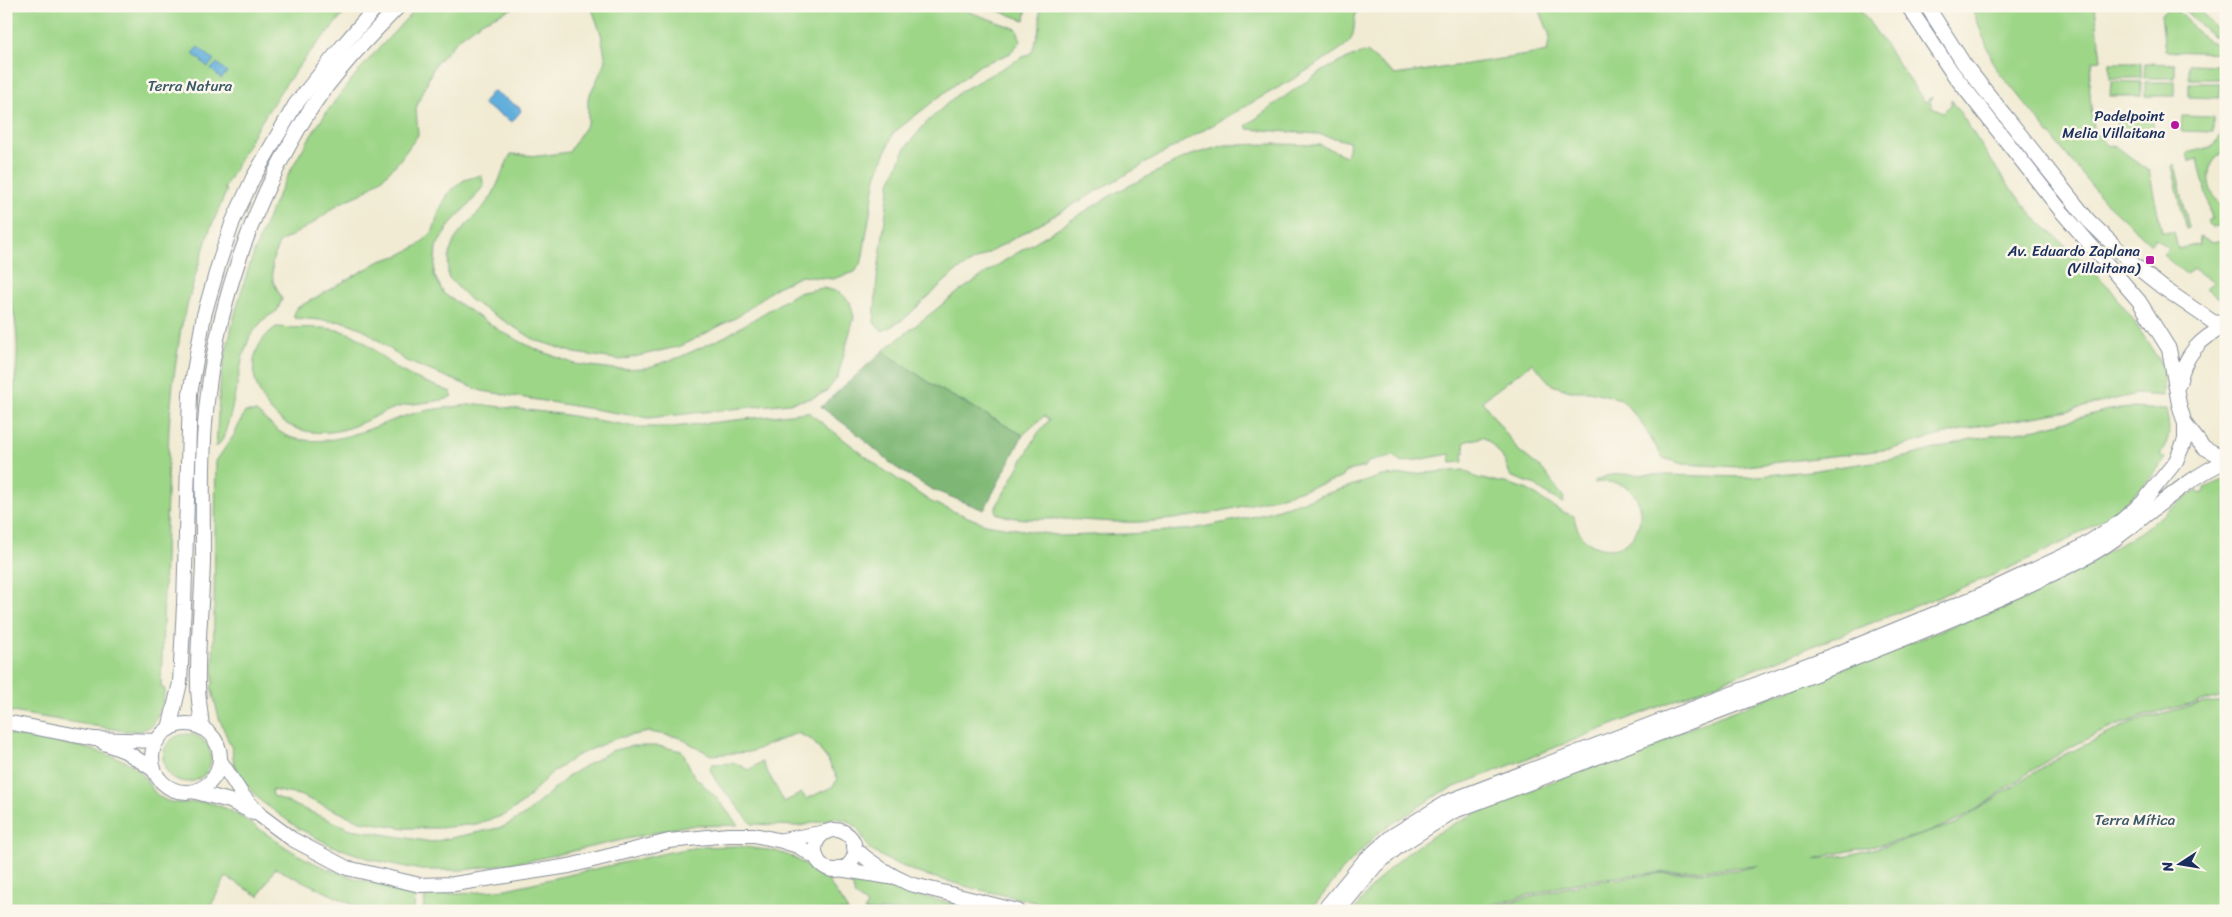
<svg xmlns="http://www.w3.org/2000/svg" width="2232" height="917" font-family="Sriracha,sans-serif">
<style>
.green{fill:#9ed688;stroke:#5c8273}
.forest{fill:#7eb774;stroke:#4c7369}
.water{fill:#61aedb;stroke:#3e6e9c}
.lines{fill:none;stroke-linecap:round;stroke-linejoin:round}
.secondary-casing{stroke:#868d98;stroke-width:16}
.secondary{stroke:#fff;stroke-width:14}
.poi-dot{fill:#b5179e;stroke:#fbf7ec;stroke-width:2}
.labels{text-anchor:middle;stroke-width:5;stroke-linejoin:round;paint-order:stroke}
.park-label{font-size:15px;fill:#3c5968;stroke:#fbf7ec}
.poi-label{font-size:15px;fill:#1b2f5e;stroke:#fbf7ec;text-anchor:end}
</style>
<rect width="100%" height="100%" fill="#fbf7ec"/>
<filter id="ink" filterUnits="userSpaceOnUse"><feTurbulence type="fractalNoise" baseFrequency=".02" numOctaves="2"/><feDisplacementMap in="SourceGraphic" scale="10" xChannelSelector="R" yChannelSelector="G"/><feConvolveMatrix kernelMatrix="1 2 1 2 8 2 1 2 1" color-interpolation-filters="sRGB"/></filter>
<filter id="wash" filterUnits="userSpaceOnUse"><feTurbulence type="fractalNoise" baseFrequency=".0096" numOctaves="4" result="noise"/><feDisplacementMap in="SourceGraphic" scale="20" xChannelSelector="R" yChannelSelector="G"/><feGaussianBlur stdDeviation="1.12" result="paint"/><feColorMatrix in="noise" values="0 0 0 0 0 0 0 0 0 0 0 0 0 0 0 0 0 1.4 0 .05"/><feComposite in="paint" operator="in"/></filter>
<g filter="url(#wash)">
<rect width="100%" height="100%" fill="#f1ebd3"/>
<g class="green">
<path d="M6,6H351L310,52L282,89L254,133L224,189L227,190L210,229L196,273L181,328L173,383L169,427L161,687L165,689L162,706L153,725L141,731H125L6,711V418C19,382 23,325 6,290Z"/>
<path d="M419,6H518L483,21L458,39L434,66L416,108L418,135L399,161L384,177L361,194L340,203L312,224L279,243L272,262L273,281L282,299L277,311L264,319L250,336L243,356L231,413L223,439L216,447C218,422 218,396 222,372C247,243 292,140 383,44C395,32 406,18 419,6Z"/>
<path d="M591,6H953L1017,29L1021,41L1009,54L980,65L893,133L876,177L862,261L855,272L833,279L801,276L775,288L739,316L681,346L621,360L575,353L535,340L470,300L448,277C446,234 466,230 489,200C496,191 504,166 511,154L539,156L569,152L588,122V98L606,61L601,34Z"/>
<polygon points="985,6 1027,6 1025,20 1021,19"/>
<path d="M1040,6H1359C1352,16 1357,30 1350,41C1345,48 1307,70 1297,77L955,272L904,319L883,331L874,323L877,279L890,183L906,147L926,123L961,91L1032,52L1040,27Z"/>
<path d="M1538,6H1858L1925,102L1932,97L1930,101L1932,107L1943,112L1951,105V99L2004,180L2034,217L2089,267L2109,287L2130,315L2157,357L2163,369V396L2136,394L2063,412L1980,426L1933,437L1892,449L1738,467L1683,464L1663,458L1640,421L1621,399L1589,391H1570L1552,385L1532,363L1482,401L1518,450L1543,470L1564,498L1563,503L1548,495L1533,484L1510,476C1506,459 1497,448 1483,437L1464,442L1465,453L1462,454L1463,462L1451,463L1450,454L1401,463L1395,456L1368,462L1365,467L1345,472L1341,478C1274,499 1210,518 1140,522C1115,523 1089,520 1064,519C1040,518 1018,522 996,513V507L1038,433L1049,420L1044,416L1023,435L936,387L883,351L957,293L1004,261L1115,193L1188,156L1225,145L1275,144L1320,145L1346,156L1350,142L1318,134L1248,129L1246,126C1283,99 1322,64 1367,52L1395,75L1547,52L1550,36Z"/>
<polygon points="1971,6 2095,6 2101,60 2093,61 2089,81 2093,130 2107,145 2117,147 2149,171 2162,232 2174,232 2178,249 2200,244 2199,237 2212,242 2226,240 2226,302 2205,289 2214,283 2194,269 2186,274 2163,255 2168,248 2155,238 2151,244 2103,200 1995,67"/>
<polygon points="2180,6 2198,6 2207,19 2225,37 2212,36"/>
<path d="M2168,8C2185,10 2193,32 2207,40C2212,43 2219,43 2226,44V53L2165,51L2161,14Z"/>
<rect x="2110" y="63" width="31" height="15"/>
<polygon points="2145,63 2175,64 2175,78 2144,78"/>
<polygon points="2189,64 2220,65 2220,79 2189,79"/>
<polygon points="2111,81 2141,82 2141,96 2110,96"/>
<rect x="2145" y="82" width="30" height="14"/>
<polygon points="2189,83 2220,83 2220,98 2189,97"/>
<polygon points="2116,115 2152,116 2152,133 2116,132"/>
<polygon points="2182,116 2213,117 2213,132 2181,131"/>
<path d="M2226,117V151C2201,164 2206,190 2222,208L2219,224L2213,227L2209,225L2207,221L2212,219L2198,159L2189,161L2187,153L2214,146L2223,131Z"/>
<polygon points="2175,164 2189,228 2186,229 2172,166"/>
<polygon points="481,175 484,185 473,200 451,223 436,247 434,275 444,294 502,332 535,349 575,364 615,369 646,368 680,357 726,336 797,293 823,288 840,292 850,302 854,317 838,376 827,391 812,398 789,403 648,418 482,391 406,361 363,329 345,322 294,318 294,314 297,308 380,261 400,255 419,245 433,231 439,211 449,192 464,180"/>
<path d="M276,327C299,329 323,325 345,332C368,338 381,360 401,371C417,380 435,385 451,392L452,396L447,399C430,403 411,403 395,408C377,414 361,425 342,430C300,440 266,421 255,379C250,357 259,339 276,327Z"/>
<path d="M477,404L560,414L637,427H673L808,412L881,468L931,502L985,524L1061,536L1128,534L1193,529L1256,516L1382,476L1464,470L1477,478L1510,484L1528,490L1560,511L1574,516C1576,529 1582,541 1595,546C1648,566 1662,471 1595,483V481L1606,476L1620,474L1747,477L1809,471L1902,458L1971,439L2037,429L2108,410L2131,408L2166,410C2170,429 2171,438 2160,455L2165,458C2127,518 2058,545 1996,574L1442,792L1378,833L1342,871L1310,911H1075L972,888L918,873L886,859L870,850L857,827L848,821L836,818L799,826L752,824L716,781L710,769L712,764L736,763L748,770L762,762L784,802L802,793L806,799L832,787L838,779L827,759L812,740L797,733L750,752L711,755L678,737L649,732L617,738L576,756L549,775L524,802L505,815L476,824L440,828H405L360,821L299,795L272,790L273,796L351,829L432,842L503,827L526,814L571,774L611,751L631,746H659L682,751L694,776L715,796L738,825L685,826L528,861L464,870H421L373,860L330,845L298,828L262,802L243,781L234,764L232,749L219,718L211,686L213,684L216,461L234,435L245,412H256C270,422 279,436 297,439C338,447 374,425 412,414C432,408 456,407 477,404Z"/>
<path d="M2226,479V696C2173,707 2123,719 2075,745C2055,756 2035,768 2017,781C1994,797 1972,814 1946,825C1904,844 1858,847 1814,859L1849,855L1903,841L1955,824L2054,760L2132,722L2196,704L2226,701V911H1476L1584,883L1655,874L1735,870L1759,866L1639,874L1583,881L1468,911H1354C1395,852 1432,834 1495,804L1947,628L2067,577L2140,532L2196,490L2202,493L2205,492V488Z"/>
<path d="M6,734C37,738 111,749 135,767C147,776 150,793 165,800C180,807 196,799 210,803C232,807 272,839 292,851C329,874 373,884 415,891L414,911H366L275,868L259,896L226,877L208,911H6Z"/>
<circle cx="187" cy="758" r="24"/>
<polygon points="736,846 776,851 795,858 828,881 848,911 423,911 426,892 460,894 506,889 670,852 698,847"/>
<polygon points="851,880 876,887 878,885 983,911 864,911 867,905 855,896"/>
</g>
<polygon class="forest" points="883,351 936,387 1023,435 984,510 931,489 895,467 854,431 821,407"/>
<g class="water">
<polygon points="198,47 214,60 208,67 193,54"/>
<polygon points="217,63 227,72 221,79 211,69"/>
<polygon points="494,91 520,108 521,111 512,122 484,105 484,102 491,92"/>
</g>
</g>
<g filter="url(#ink)">
<g class="lines">
<g class="secondary-casing">
<g id="secondary">
<polyline points="1927,6 1964,64 2088,220 2133,264 2162,287 2213,322 2226,324"/>
<path d="M2179,384C2184,355 2200,338 2226,326"/>
<polyline points="2185,424 2203,447 2226,459"/>
<polyline points="6,722 94,739 157,741"/>
<circle cx="186" cy="758" r="34"/>
<path d="M202,728C201,714 198,699 198,685C197,645 202,601 203,561C203,505 201,448 208,393C220,295 256,197 308,113C333,74 367,39 399,6"/>
<polyline points="169,729 180,683 184,605 190,394 204,315 219,263 233,221 253,178 295,105 345,43 377,6"/>
<polyline points="104,743 125,751 154,770"/>
<polyline points="221,762 243,796 261,816 292,839 347,868 420,885 454,884 569,866 669,841 728,835 754,835 782,841 798,846 817,858"/>
<polyline points="196,792 230,801 254,813"/>
<circle cx="835" cy="850" r="20"/>
<polyline points="783,840 826,832"/>
<path d="M854,848C871,863 889,875 910,884L1018,911"/>
<polyline points="839,869 889,877"/>
<polyline points="1323,911 1364,861 1392,836 1447,802 1841,652 1976,597 2078,549 2116,525 2143,502 2176,461 2185,440 2185,424 2179,404 2169,349 2139,301 2062,212 1951,71 1908,6"/>
<path d="M1338,911L1376,865L1399,846L1452,812C1563,771 1674,729 1785,686C1885,647 1985,608 2081,560C2134,533 2172,485 2226,461"/>
</g>
</g>
<use href="#secondary" class="secondary"/>
</g>
</g>
<g class="poi-dot">
<circle cx="2175" cy="125" r="5"/>
<rect x="2145" y="255" width="10" height="10" rx="2.5"/>
</g>
<g class="labels">
<g class="park-label">
<text x="190" y="91">Terra Natura</text>
<text x="2135" y="825">Terra Mítica</text>
</g>
<g class="poi-label">
<text x="2165" y="121">Padelpoint<tspan x="2165" dy="17">Melia Villaitana</tspan></text>
<text x="2140" y="256">Av. Eduardo Zaplana<tspan x="2140" dy="17">(Villaitana)</tspan></text>
</g>
</g>
<rect width="2232" height="917" fill="none" stroke="#fbf7ec" stroke-width="25"/>
<g transform="translate(2180 864) rotate(258)" stroke="#fbf7ec" stroke-width="4" paint-order="stroke">
<path d="M0-4L9 19L0 12L-9 19Z" fill="#1b2f5e"/>
<text y="-8" font-size="14" font-weight="bold" text-anchor="middle" fill="#1b2f5e">N</text>
</g>
</svg>
